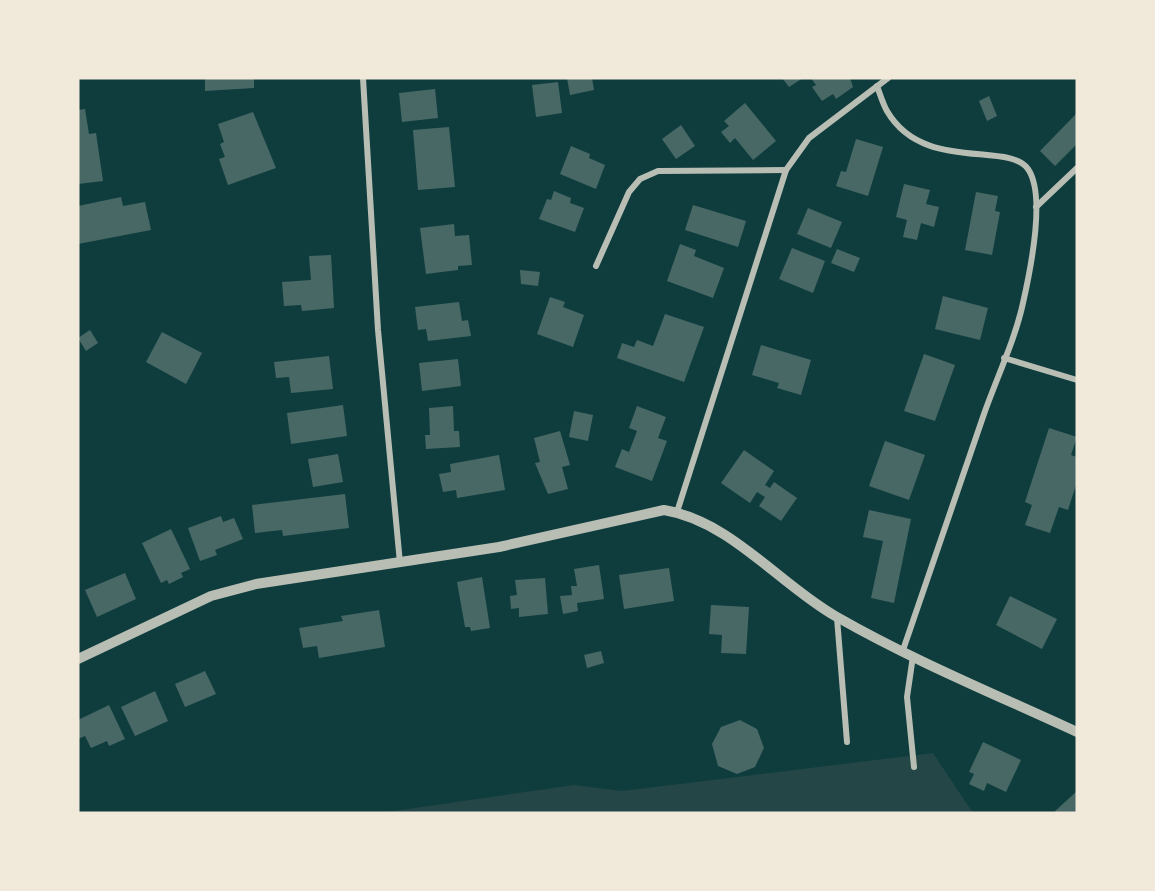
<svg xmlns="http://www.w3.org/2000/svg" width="1155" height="891" font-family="'Space Grotesk',sans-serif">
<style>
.green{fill:#244646}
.building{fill:#486865}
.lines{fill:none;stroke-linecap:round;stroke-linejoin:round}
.minor{stroke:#b8beb3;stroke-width:6}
.tertiary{stroke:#b8beb3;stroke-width:10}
</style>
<rect width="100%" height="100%" fill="#0f3d3e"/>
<polygon class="green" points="933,753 973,813 380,813 574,785 622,791"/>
<g class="building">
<polygon points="205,78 254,78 254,88 205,91"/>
<polygon points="567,78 592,78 594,90 570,95"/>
<polygon points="782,78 803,78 789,87"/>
<polygon points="811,78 850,78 853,87 836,99 833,94 822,101 812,87 816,85"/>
<polygon points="558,82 562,113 536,117 532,85"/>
<polygon points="435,89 438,118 402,122 399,93"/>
<polygon points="989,96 997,116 987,121 979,101"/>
<polygon points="745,103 776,141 753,160 735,138 730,143 721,132 729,126 724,121"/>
<polygon points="85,109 89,134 96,133 103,181 78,184 78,110"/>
<polygon points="253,112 276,168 228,185 219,159 225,157 220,144 224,142 218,124"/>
<polygon points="1076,114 1077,144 1055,166 1040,151"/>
<polygon points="681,125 695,146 676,159 662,139"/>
<polygon points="449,127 455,187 418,190 413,130"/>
<polygon points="856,139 883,147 868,196 836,186 841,171 846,172"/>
<polygon points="571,146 590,154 589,158 605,165 596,189 560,174"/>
<polygon points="904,184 930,190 926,204 939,207 934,227 921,223 917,240 903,237 907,220 896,217"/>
<polygon points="554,191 571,198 570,203 584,208 575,232 539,219 547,199 551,200"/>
<polygon points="976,192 998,196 995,211 1000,212 992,255 965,250"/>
<polygon points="121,197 123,206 145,202 151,230 78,244 78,206"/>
<polygon points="693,205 746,221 738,247 685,230"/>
<polygon points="808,208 842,222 831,248 797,234"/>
<polygon points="454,224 455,236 469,235 472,265 458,266 458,270 426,274 420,228"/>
<polygon points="680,244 696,250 694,256 724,268 713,298 667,281"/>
<polygon points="792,248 825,261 813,293 779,279"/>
<polygon points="837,249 860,258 854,272 831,263"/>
<polygon points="331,255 334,308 302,311 301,305 284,306 282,282 311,280 309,256"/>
<polygon points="520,270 540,272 538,286 521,284"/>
<polygon points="943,296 988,308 980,340 935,329"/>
<polygon points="550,297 565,302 563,307 584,315 573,347 537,334"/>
<polygon points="459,302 462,321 468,320 471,336 428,341 426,329 418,330 415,307"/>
<polygon points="665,314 704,327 684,382 617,358 622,343 634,347 637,340 653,346"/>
<polygon points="90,330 98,343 86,351 78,338"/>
<polygon points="162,332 202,353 186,384 146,362"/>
<polygon points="761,345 811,360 801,395 777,388 779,383 752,375"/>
<polygon points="924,354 955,365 935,421 904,411"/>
<polygon points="329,356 333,389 291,393 289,377 276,378 274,362"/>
<polygon points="458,359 461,386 422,391 419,363"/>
<polygon points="343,405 347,436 291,444 287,413"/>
<polygon points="453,406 454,431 459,431 460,447 426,449 425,435 430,435 429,408"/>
<polygon points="637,406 666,417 658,438 667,441 652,481 615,467 622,449 629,452 637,431 629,428"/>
<polygon points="574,411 593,415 588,441 569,437"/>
<polygon points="1049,428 1077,437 1071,455 1077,457 1077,482 1068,510 1059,507 1050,533 1025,525 1032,505 1025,502"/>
<polygon points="560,431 570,465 562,467 568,489 548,494 535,463 540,462 534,438"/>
<polygon points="885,441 925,455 909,500 869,486"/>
<polygon points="744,450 774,471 765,485 770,488 774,482 797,498 781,521 759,506 765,497 757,492 750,503 721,483"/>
<polygon points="338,454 343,482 313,487 308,459"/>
<polygon points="499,455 505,490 457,498 456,490 443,492 439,474 451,472 450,464"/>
<polygon points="345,494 349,528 283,536 282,530 255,533 252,505"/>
<polygon points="869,510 911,519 894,603 871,598 883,541 863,537"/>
<polygon points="221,516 223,522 234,518 243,539 215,550 217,555 200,561 188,528"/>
<polygon points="171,529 190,569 181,573 183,577 169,584 167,580 161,583 142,543"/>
<polygon points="599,565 604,599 577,603 578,611 563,614 560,596 572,595 571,586 577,586 574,569"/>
<polygon points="669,568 674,601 624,609 619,575"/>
<polygon points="125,573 136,599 97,617 85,590"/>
<polygon points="482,577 490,628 471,631 470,627 465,627 457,582"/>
<polygon points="545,578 548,614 519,617 519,608 511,609 510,596 517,595 515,580"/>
<polygon points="1010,596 1057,619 1042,649 996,625"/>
<polygon points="711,605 749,607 746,654 721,653 722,635 709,634"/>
<polygon points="379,610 385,647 319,658 317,646 303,648 299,628 343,621 341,616"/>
<polygon points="601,651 604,663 587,668 584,655"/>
<polygon points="205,671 216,694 185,707 175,684"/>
<polygon points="155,691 168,721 135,736 121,707"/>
<polygon points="109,705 125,739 109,746 107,741 91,748 85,736 78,739 78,720"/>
<polygon points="740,720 757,729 764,748 755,767 737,774 718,766 712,744 721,727"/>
<polygon points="983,742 1021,760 1006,792 987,783 984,791 969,784 974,774 969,772"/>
<polygon points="1077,791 1077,813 1053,813"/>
</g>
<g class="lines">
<g class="minor">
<polyline points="363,78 378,330 400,563"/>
<path d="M877,86C880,94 883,104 887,111C923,173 1008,141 1028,169C1046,195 1030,272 1023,303C1015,340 997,377 984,414C957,492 930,571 903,650"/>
<polyline points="1036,207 1077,168"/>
<polyline points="596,266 629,192 640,179 658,171 786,170"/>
<polyline points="1004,358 1077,380"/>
<polyline points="677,512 786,170 809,138 888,78"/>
<polyline points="837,618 847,742"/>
<polyline points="913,656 907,697 914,767"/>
</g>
<path class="tertiary" d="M78,659L211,596L256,584L499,547L664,510C731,521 780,585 837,617C914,661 997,695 1077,732"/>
</g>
<rect width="1155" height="891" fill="none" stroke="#f1e9da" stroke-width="159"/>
</svg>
